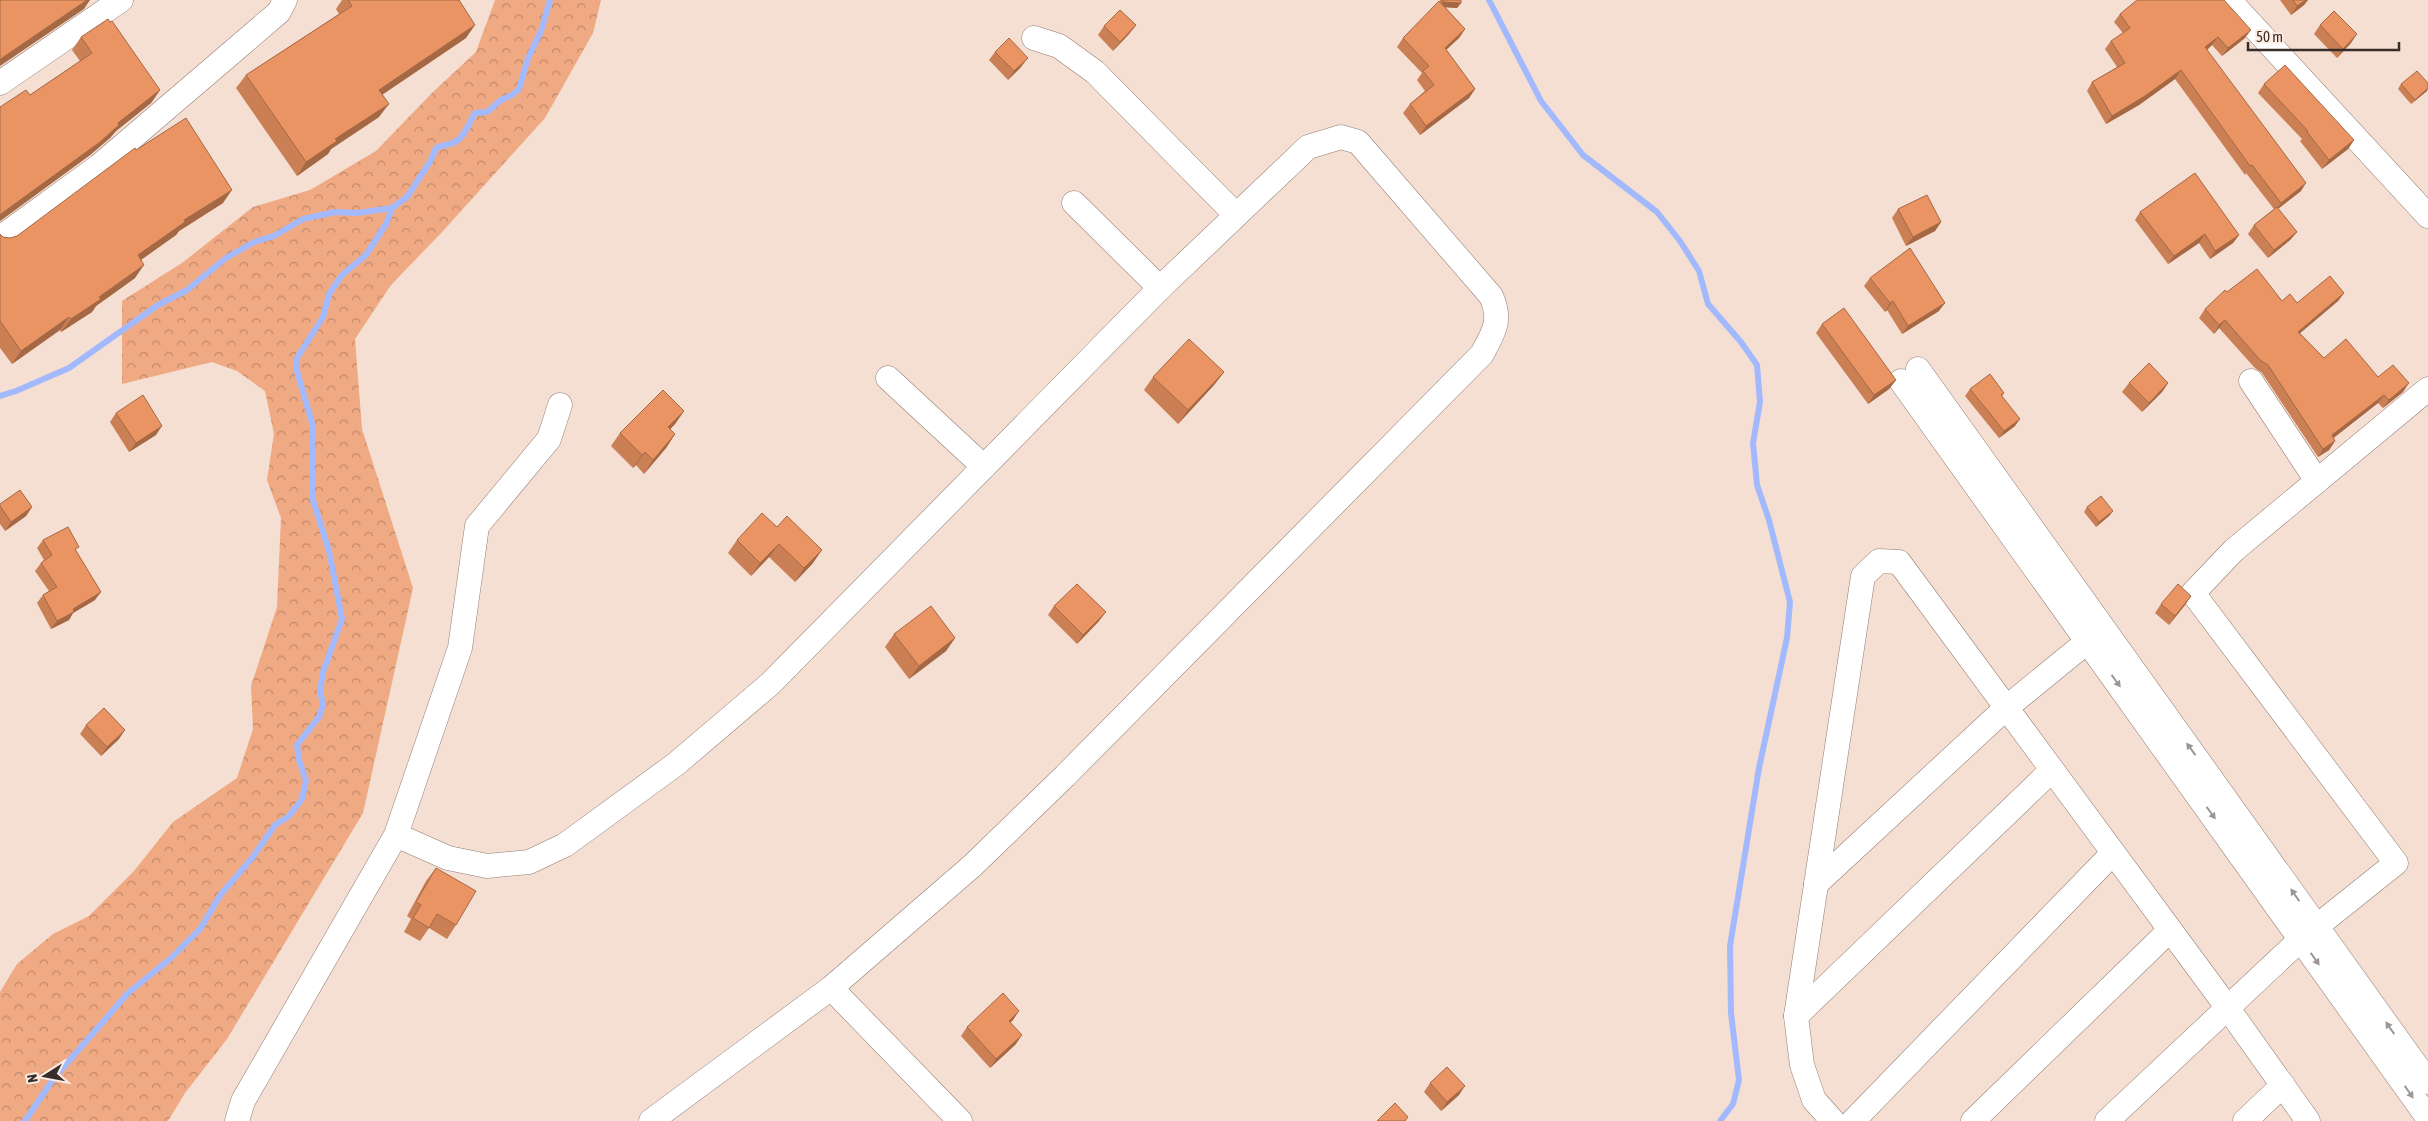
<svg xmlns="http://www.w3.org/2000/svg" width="2428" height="1121" font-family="'Asap Condensed',sans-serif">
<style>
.forest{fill:url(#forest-crowns)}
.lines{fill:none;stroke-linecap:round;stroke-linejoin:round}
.stream{stroke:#a2bafd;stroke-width:6}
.street-casing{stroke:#927d73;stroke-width:25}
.street{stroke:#fff;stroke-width:24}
.wall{fill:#ca7f55}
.shaded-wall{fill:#a46845}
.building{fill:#eb9463;stroke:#a46845}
.oneway{fill:#9b9694}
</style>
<defs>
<pattern id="forest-crowns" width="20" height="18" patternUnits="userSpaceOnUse" patternTransform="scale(1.25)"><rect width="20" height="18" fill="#efa983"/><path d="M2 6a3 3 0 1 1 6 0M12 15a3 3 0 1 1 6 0" fill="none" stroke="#c28a6b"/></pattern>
</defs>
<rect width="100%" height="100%" fill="#f5ded2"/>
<polygon class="forest" points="495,0 601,0 593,33 545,118 443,231 391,285 355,339 362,429 413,588 363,813 227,1039 185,1093 168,1121 0,1121 0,992 17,964 53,934 89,916 134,871 173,822 237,778 253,729 251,686 277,607 281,518 267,480 274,434 265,391 237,371 212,362 122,384 122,301 182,263 253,207 310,190 376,151 432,93 476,52"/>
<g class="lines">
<g class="stream">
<polyline points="1489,0 1541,101 1583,155 1657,212 1680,241 1699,271 1708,304 1741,342 1757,365 1760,402 1753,443 1757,485 1769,520 1790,602 1787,638 1759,768 1730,946 1731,1013 1739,1080 1733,1104 1720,1121"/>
<polyline points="0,396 16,391 69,368 158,305 187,290 226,258 254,242 274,236 303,219 335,212 357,213 392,208"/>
<path d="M25,1121L54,1078L128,993L171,958L200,929L221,894L252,858L275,825L289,816L302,799L306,781L299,760L297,745L319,717L323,705L320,691L323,672L342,619L329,551L312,497V423L296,368L297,358L323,317L329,294L342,275L366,255L386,224L392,208L407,197L431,160L436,148C442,145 449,145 455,142C465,137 469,122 475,113L487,112L501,100L512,95L519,89L528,58L541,31L550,0"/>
</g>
<g class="street-casing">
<g id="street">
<polyline points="2229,0 2428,216"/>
<polyline points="1034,38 1059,46 1095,72 1236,215"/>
<polyline points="0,83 121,0"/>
<polyline points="1074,203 1160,288"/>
<polyline points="0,238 99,166 279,12 285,0"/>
<polyline points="1918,369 2428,1082"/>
<polyline points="888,378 984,467"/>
<polyline points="1901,381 2428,1118"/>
<polyline points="2251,381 2317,481"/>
<path d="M396,835L448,858L487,866L529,862L565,845L676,764L770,684L1160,288L1308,147L1341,137L1358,142L1491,296C1502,320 1494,332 1482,354L1065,776L972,866L831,988L651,1121"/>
<polyline points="1816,884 2006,708 2099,632"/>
<polyline points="831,988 960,1121"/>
<polyline points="1796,1016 2052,770"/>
<polyline points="237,1121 243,1101 396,835 460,648 477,526 549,439 560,405"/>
<polyline points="1833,1121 1814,1100 1802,1065 1796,1016 1863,576 1879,561 1899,562 2227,1007 2308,1121"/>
<polyline points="1853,1121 2113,853"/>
<polyline points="1973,1121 2170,930"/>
<polyline points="2107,1121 2301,939 2396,863 2193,593 2234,550 2428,389"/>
<polyline points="2245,1121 2283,1085"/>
</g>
</g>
<use href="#street" class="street"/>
</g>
<g class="wall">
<polygon points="342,0 459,0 466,38 383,94 379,117 331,149 328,154 297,176 236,88 246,75 339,14 336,9"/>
<polygon points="1440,0 1461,0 1461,3 1457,8 1445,7 1465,29 1459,38 1446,50 1475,89 1469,98 1420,135 1403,113 1410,104 1425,91 1417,80 1422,73 1397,47 1403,38 1440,2"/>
<polygon points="2280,0 2308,0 2304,5 2291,15"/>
<polygon points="2120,14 2245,38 2222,56 2212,45 2207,50 2301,191 2278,209 2297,232 2290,240 2268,258 2248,234 2254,225 2274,209 2246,173 2245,175 2175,79 2139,105 2106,124 2087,91 2092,82 2117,67 2105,49 2111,41 2123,33 2114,22"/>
<polygon points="1136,25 1129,34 1113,51 1098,35 1104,26"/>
<polygon points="2320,25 2351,43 2337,58 2314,34"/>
<polygon points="81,37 160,90 151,103 116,131 110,138 90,155 0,221 0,107 30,95 80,61 72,50"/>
<polygon points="995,52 1021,67 1008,80 989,60"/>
<polygon points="2264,84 2354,140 2348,149 2322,169 2300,141 2302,139 2258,93"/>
<polygon points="2401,84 2427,91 2411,104 2398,89"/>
<polygon points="136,150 223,203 179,231 176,235 141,260 135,278 96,306 92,312 61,332 60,330 12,364 0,348 0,234 3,237 10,238 17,236"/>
<polygon points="1898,209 1941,222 1935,231 1906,246 1892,218"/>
<polygon points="2140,212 2239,235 2233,243 2210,259 2199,243 2168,264 2135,220"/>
<polygon points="1870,278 1939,311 1902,334 1887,310 1885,312 1864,286"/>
<polygon points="2227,292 2282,301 2297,303 2344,293 2338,301 2300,333 2324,358 2378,377 2403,392 2383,408 2378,403 2333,438 2335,441 2329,450 2318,457 2262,373 2255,368 2219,328 2214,334 2199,318 2205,309"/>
<polygon points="1822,324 1896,380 1889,389 1868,404 1816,333"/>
<polygon points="1224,372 1214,385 1178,424 1144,390 1153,377"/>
<polygon points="2129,383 2168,383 2162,392 2142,412 2122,392"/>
<polygon points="1970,389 2004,393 2002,396 2015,426 1999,438 1965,396"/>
<polygon points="684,411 675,424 670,429 675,434 666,448 644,474 636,465 633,468 611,446 620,433"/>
<polygon points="116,413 156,435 129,452 110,422"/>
<polygon points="0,504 32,507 26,516 5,531 0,524"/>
<polygon points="2087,507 2110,515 2096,527 2084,512"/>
<polygon points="777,527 813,563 795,582 769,557 751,576 728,553 737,540"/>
<polygon points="43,540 76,550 95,600 73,613 69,620 51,629 37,603 43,595 49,591 35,571 41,563 44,560 37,548"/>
<polygon points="2191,596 2185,605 2169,625 2155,613 2161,604"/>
<polygon points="1054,606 1099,621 1077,644 1048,615"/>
<polygon points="894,634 955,638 946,651 909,679 885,647"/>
<polygon points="86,725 119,739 101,756 80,734"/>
<polygon points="436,868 456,925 447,939 429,928 420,941 404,932 411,919 407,916 426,881"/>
<polygon points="1013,1020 1010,1023 1016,1044 990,1068 961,1036 967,1027"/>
<polygon points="1430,1083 1459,1095 1441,1111 1424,1092"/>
</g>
<g class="shaded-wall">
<polygon points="87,0 90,0 84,9 0,66 0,60 2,58"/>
<polygon points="2306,0 2308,0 2304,5 2291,15 2297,6"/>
<polygon points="1443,2 1461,3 1457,8 1440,7"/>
<polygon points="475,25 466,38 370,103 379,90"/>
<polygon points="1136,25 1129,34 1113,51 1120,42"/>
<polygon points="1465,29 1459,38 1438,57 1445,48"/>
<polygon points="2251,30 2245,38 2222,56 2228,48"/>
<polygon points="2357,34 2351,43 2337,58 2343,49"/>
<polygon points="2218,37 2212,45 2199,56 2205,47"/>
<polygon points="1028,58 1021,67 1008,80 1014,71"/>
<polygon points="2181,70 2175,79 2139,105 2106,124 2112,116"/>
<polygon points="2428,88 2427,91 2411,104 2415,100"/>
<polygon points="1475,89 1469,98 1420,135 1426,126"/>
<polygon points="160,90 151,103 116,131 110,138 90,155 0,221 0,215 1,214"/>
<polygon points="389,104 379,117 331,149 328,154 297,176 306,162 335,139"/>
<polygon points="2354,140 2348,149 2322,169 2329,160"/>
<polygon points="2306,183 2301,191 2275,211 2281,203"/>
<polygon points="232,190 223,203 179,231 176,235 128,269 138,255 184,220"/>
<polygon points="1941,222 1935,231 1906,246 1913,237"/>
<polygon points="2297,232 2290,240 2268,258 2274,250"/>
<polygon points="2205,234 2199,243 2168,264 2174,256"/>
<polygon points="2239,235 2233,243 2210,259 2215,251"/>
<polygon points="144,265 135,278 96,306 92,312 61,332 71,319 99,297"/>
<polygon points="2344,293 2338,301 2292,340 2298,332"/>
<polygon points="1893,301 1887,310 1885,312 1890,303"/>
<polygon points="1945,303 1939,311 1902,334 1908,326"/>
<polygon points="69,317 60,330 12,364 21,351"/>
<polygon points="2225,320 2219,328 2214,334 2219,325"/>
<polygon points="1224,372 1214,385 1178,424 1188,410"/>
<polygon points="1896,380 1889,389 1868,404 1874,395"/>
<polygon points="2168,383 2162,392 2142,412 2149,403"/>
<polygon points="2409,383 2403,392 2383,408 2389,400"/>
<polygon points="2384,395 2378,403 2326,444 2332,435"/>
<polygon points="684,411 675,424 659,441 668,427"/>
<polygon points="2020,419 2015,426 1999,438 2004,431"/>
<polygon points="162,426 156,435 129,452 136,443"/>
<polygon points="675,434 666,448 644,474 653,460"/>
<polygon points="2335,441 2329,450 2318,457 2323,449"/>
<polygon points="645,452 636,465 633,468 642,455"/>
<polygon points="32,507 26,516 5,531 11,522"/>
<polygon points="2113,511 2110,515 2096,527 2099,522"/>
<polygon points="779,544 769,557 751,576 760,563"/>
<polygon points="822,550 813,563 795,582 804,568"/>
<polygon points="101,592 95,600 73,613 69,620 51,629 57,621 73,609"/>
<polygon points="2191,596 2185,605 2169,625 2175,616"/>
<polygon points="1106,612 1099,621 1077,644 1083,635"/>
<polygon points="955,638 946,651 909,679 919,666"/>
<polygon points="125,730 119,739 101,756 107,747"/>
<polygon points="1019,1011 1013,1020 1002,1030 1009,1021"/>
<polygon points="1022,1035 1016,1044 990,1068 996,1059"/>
<polygon points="1465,1086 1459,1095 1441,1111 1447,1102"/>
</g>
<g class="building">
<polygon points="0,0 87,0 2,58 0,60"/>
<polygon points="348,0 459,0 475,25 379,90 389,104 335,139 337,141 306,162 246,75 352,6"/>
<polygon points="1443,0 1461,0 1461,3 1443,2"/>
<polygon points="2137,0 2224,0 2251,30 2228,48 2218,37 2205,47 2306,183 2281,203 2252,165 2250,166 2181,70 2145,96 2112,116 2092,82 2125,63 2111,41 2130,28 2120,14"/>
<polygon points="2293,0 2306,0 2297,6"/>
<polygon points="1439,1 1465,29 1445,48 1475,89 1426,126 1410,104 1434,85 1423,71 1429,66 1403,38"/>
<polygon points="1120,10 1136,25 1120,42 1104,26"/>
<polygon points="2334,11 2357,34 2343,49 2320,25"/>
<polygon points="108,19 110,22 112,21 160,90 118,123 119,125 100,142 1,214 0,216 0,107 26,90 30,95 92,53 81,37"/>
<polygon points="1009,38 1028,58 1014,71 995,52"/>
<polygon points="2285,65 2354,140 2329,160 2307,132 2308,131 2264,84"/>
<polygon points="2417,71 2428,83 2428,88 2415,100 2401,84"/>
<polygon points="186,118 232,190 184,220 185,222 138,255 144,265 99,297 101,299 71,319 69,317 21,351 0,321 0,234 3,237 10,238 17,236 135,148 136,150"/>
<polygon points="2195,173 2239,235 2215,251 2205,234 2174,256 2140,212"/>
<polygon points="1927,195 1941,222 1913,237 1898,209"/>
<polygon points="2277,207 2297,232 2274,250 2254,225"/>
<polygon points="1910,248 1945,303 1908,326 1893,301 1890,303 1870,278"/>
<polygon points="2257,269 2282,301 2290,294 2297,303 2330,276 2344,293 2298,332 2324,358 2346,339 2378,377 2393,365 2409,383 2389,400 2384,395 2332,435 2335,441 2323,449 2268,365 2260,360 2225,320 2219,325 2205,309 2225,290 2227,292"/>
<polygon points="1844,308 1896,380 1874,395 1822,324"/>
<polygon points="1189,339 1224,372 1188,410 1153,377"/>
<polygon points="2149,363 2168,383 2149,403 2129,383"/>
<polygon points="1990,374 2004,393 2001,395 2020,419 2004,431 1970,389"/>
<polygon points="663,390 684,411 668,427 675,434 653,460 645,452 642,455 620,433"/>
<polygon points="143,395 162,426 136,443 116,413"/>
<polygon points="20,490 32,507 11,522 0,506 0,504"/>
<polygon points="2101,496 2113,511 2099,522 2087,507"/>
<polygon points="762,513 777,527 787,516 822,550 804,568 779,544 760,563 737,540"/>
<polygon points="68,527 79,547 75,549 101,592 73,609 74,612 57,621 43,595 57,587 41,563 52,555 43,540"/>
<polygon points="1077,584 1106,612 1083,635 1054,606"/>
<polygon points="2178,584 2191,596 2175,616 2161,604"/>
<polygon points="931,606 955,638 919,666 894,634"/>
<polygon points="104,708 125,730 107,747 86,725"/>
<polygon points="436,868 476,891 456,925 437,914 429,928 413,918 421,905 416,902"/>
<polygon points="1003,993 1019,1011 1009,1021 1022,1035 996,1059 967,1027"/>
<polygon points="1447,1067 1465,1086 1447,1102 1430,1083"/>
<polygon points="1395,1103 1408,1117 1405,1121 1377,1121"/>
</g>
<defs><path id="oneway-solid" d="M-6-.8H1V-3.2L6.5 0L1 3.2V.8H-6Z" transform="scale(1.25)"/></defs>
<g class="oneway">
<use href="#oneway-solid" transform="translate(2116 681) rotate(54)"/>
<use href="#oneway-solid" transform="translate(2191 749) rotate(-126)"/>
<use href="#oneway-solid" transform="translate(2211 813) rotate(54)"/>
<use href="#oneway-solid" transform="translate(2295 895) rotate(-125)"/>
<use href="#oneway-solid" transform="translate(2315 959) rotate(55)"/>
<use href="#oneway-solid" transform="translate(2390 1028) rotate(-125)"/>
<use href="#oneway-solid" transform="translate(2409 1092) rotate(55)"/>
</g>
<g transform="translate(45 1076) rotate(259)" stroke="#ffece3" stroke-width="4" paint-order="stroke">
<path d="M0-4L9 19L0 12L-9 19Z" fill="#372e2a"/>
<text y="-8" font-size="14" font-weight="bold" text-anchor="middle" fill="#372e2a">N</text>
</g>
<path d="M2248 42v8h151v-8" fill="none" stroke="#372e2a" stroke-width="2.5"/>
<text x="2256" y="42" font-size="15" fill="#372e2a" stroke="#ffece3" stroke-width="4" paint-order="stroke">50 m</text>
</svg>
